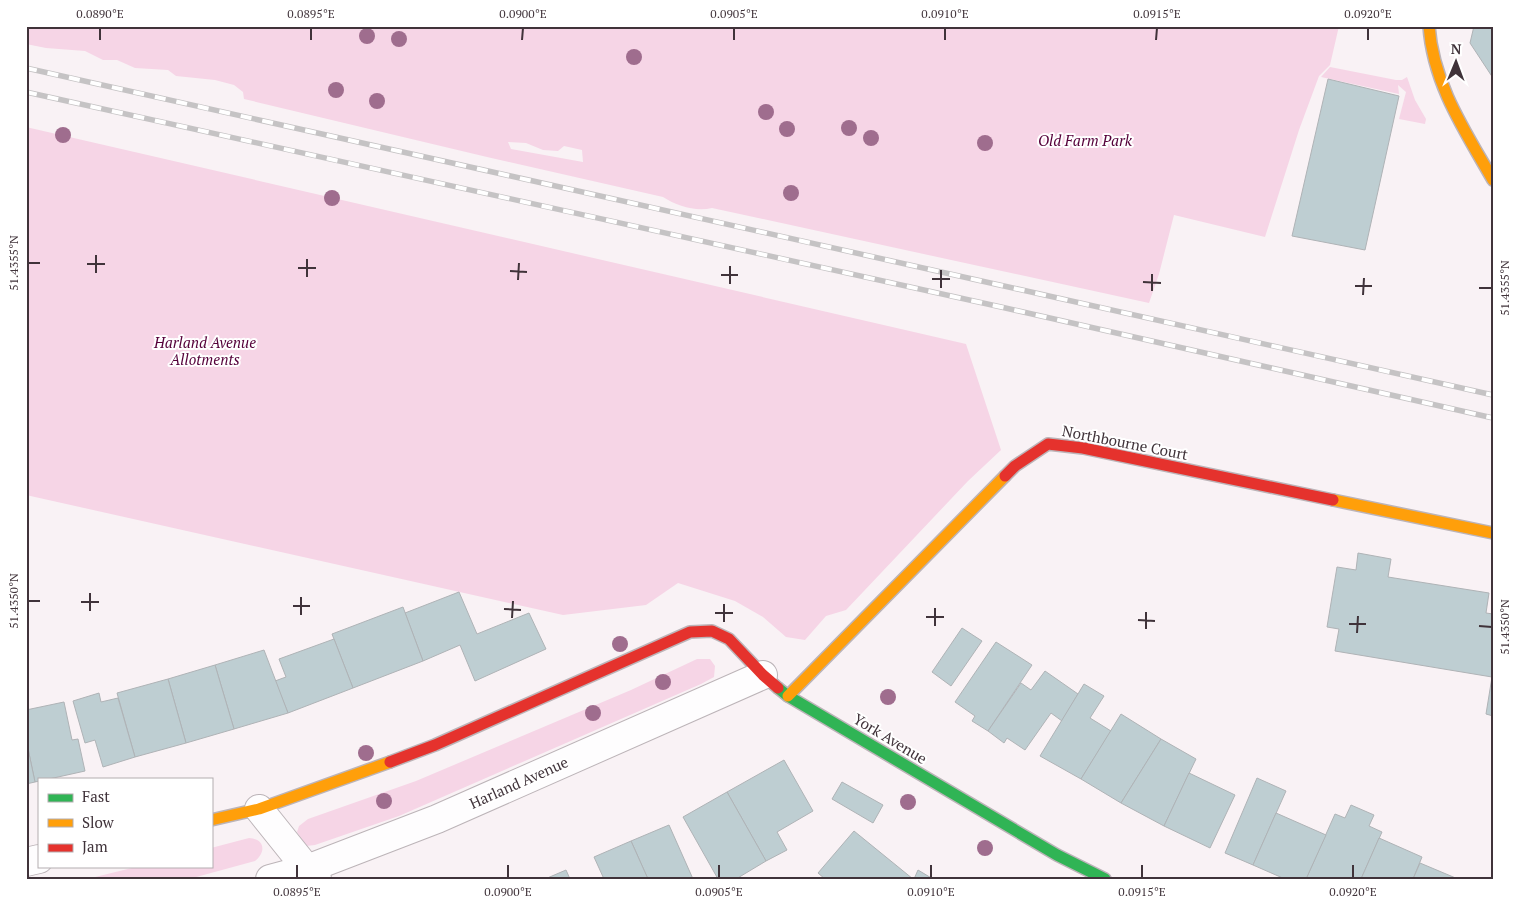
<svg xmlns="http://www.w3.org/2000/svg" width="1519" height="905" font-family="'PT Serif',serif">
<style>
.green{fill:#f6d5e6;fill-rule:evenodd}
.building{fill:#beced2;stroke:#afb3b6}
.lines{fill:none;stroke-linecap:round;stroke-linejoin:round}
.street-casing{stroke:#bcb4b8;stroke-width:30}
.fast-casing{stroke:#bcb4b8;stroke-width:14}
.slow-casing{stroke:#bcb4b8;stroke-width:14}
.jam-casing{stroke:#bcb4b8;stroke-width:14}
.street{stroke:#fefdfe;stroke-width:28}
.fast{stroke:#30b455;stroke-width:11}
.slow{stroke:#ff9f0a;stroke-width:11}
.jam{stroke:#e5322d;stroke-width:11}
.rail-casing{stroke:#c5c3c4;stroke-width:5.5}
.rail{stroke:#fff;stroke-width:4;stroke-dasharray:11;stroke-linecap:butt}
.tree{fill:#9f6d8e}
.ticks{fill:none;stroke:#40333a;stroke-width:2}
.labels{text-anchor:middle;stroke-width:4;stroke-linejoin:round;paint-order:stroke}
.park-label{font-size:15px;font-style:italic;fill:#55003a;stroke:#fff}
.street-label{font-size:15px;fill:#40333a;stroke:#fff}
.neatline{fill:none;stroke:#40333a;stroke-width:2}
.ticks-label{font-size:12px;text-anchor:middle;fill:#40333a}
</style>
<rect width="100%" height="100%" fill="#f9f2f5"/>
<g class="green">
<path d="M26,26H1339L1330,65L1319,76L1299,130L1265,237L1174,215L1159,274L1149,303L712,208C696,212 677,206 663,197L487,157L244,99L243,92L234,85L215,80L176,76L168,70L135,68L117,60H103L85,51L46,48L26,44ZM508,142L526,143L543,150L558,151L564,146L582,150L583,162L511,149Z"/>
<polygon points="1330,67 1396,80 1402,80 1407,77 1415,100 1426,119 1425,124 1399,119 1406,92 1398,85 1399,94 1321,77"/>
<polygon points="26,127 966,344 1001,450 968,481 846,610 826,616 805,640 786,637 763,617 735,601 678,583 646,605 563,615 26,495"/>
<polygon points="697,659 710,659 715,666 714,677 701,684 399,816 315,845 306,846 297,832 299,826 308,819 416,781 631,690"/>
<path d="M249,838C264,839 267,851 255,861L189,879H87L140,866H211V848Z"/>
</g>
<g class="building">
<polygon points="1474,26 1493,26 1493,78 1470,43"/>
<polygon points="1328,79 1399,96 1365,250 1292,236"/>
<polygon points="1358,553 1391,559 1388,577 1489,593 1486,613 1493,614 1493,716 1486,714 1492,677 1335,651 1339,629 1327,627 1337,567 1356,570"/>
<polygon points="459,592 477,634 529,613 546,649 475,681 460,645 423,661 405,613"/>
<polygon points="403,607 423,661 353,688 332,634"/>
<polygon points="962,628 982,641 951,686 932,672"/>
<polygon points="334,639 353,688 288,713 275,681 286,677 279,659"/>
<polygon points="996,642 1032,665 988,731 972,721 975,716 955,702"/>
<polygon points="264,650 288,713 234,729 215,665"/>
<polygon points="215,665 234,729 186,743 168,679"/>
<polygon points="1045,671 1078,694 1062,721 1051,713 1025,750 1007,738 1004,743 988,731 1021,683 1031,690"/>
<polygon points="168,679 186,743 135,757 117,693"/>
<polygon points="1084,684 1104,696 1090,718 1111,731 1081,779 1040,756"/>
<polygon points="99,693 101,702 118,698 135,757 103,767 95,740 85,743 73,701"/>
<polygon points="64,702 72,740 78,739 85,771 49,779 39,779 39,781 35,782 26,739 26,710"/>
<polygon points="1121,714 1161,739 1121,803 1081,779"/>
<polygon points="26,739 35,782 26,784"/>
<polygon points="1161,739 1196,759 1164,826 1121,803"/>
<polygon points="784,760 813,811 777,832 787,850 766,861 727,792"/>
<polygon points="1189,773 1235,795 1210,848 1164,826"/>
<polygon points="1257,778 1286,791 1253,865 1225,853"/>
<polygon points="842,782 883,805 873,823 832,799"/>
<polygon points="727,792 766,861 736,879 718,879 683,817"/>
<polygon points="1351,805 1374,815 1369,826 1382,832 1361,879 1306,879 1335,814 1345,818"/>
<polygon points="1276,813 1326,835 1306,879 1285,879 1253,865"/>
<polygon points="669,825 693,879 648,879 631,841"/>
<polygon points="854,831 913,879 825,879 818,873"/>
<polygon points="1379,838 1422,857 1413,879 1361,879"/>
<polygon points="631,841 648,879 604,879 594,857"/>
<polygon points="1420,863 1458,879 1413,879"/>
<polygon points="566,870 570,879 545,879"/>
<polygon points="918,870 933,879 914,879"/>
</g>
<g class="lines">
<g class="street-casing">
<g id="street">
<polyline points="259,809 307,869 317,879"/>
<polyline points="26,862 39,859"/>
<polyline points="270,879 307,869 437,819 763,675"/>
</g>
</g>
<g class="fast-casing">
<polyline id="fast" points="778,688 788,696 1057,855 1105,879"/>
</g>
<g class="slow-casing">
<g id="slow">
<path d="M1429,26C1433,84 1465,131 1493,180"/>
<polyline points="1333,500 1493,533"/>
<polyline points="788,696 1005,476"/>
<polyline points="211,820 259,809 390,762"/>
</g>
</g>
<g class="jam-casing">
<g id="jam">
<polyline points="1005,476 1015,466 1048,444 1083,448 1333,500"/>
<polyline points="390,762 435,745 690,632 712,631 729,639 763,675 778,688"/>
</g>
</g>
<use href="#street" class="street"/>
<use href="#fast" class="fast"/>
<use href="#slow" class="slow"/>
<use href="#jam" class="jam"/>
<g class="rail-casing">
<g id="rail">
<polyline points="26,68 1493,395"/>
<polyline points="26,92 1001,307 1493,418"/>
</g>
</g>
<use href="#rail" class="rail"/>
</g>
<g class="tree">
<circle cx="367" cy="36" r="8"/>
<circle cx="399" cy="39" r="8"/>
<circle cx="634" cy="57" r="8"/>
<circle cx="336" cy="90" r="8"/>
<circle cx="377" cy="101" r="8"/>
<circle cx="766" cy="112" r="8"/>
<circle cx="849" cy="128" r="8"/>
<circle cx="787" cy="129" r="8"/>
<circle cx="63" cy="135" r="8"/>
<circle cx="871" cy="138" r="8"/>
<circle cx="985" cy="143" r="8"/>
<circle cx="791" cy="193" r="8"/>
<circle cx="332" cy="198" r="8"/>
<circle cx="620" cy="644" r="8"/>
<circle cx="663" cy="682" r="8"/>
<circle cx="888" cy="697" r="8"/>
<circle cx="593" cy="713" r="8"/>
<circle cx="366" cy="753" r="8"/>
<circle cx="384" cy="801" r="8"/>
<circle cx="908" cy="802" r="8"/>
<circle cx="985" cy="848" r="8"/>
</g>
<path class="ticks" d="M100,40V28M311,40V28M522,40L523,28M734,40V28M945,40V28M1156,40L1157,28M1368,40V28M28,263H40M87,264H105M298,268H316M510,271L527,272M96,273V255M721,275H738M307,277V259M932,279H950M518,280L519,263M1143,282L1161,283M730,284V266M1355,286H1372M941,288V270M1479,288H1492M1152,291V274M1363,295L1364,278M28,601H40M81,602H99M293,606H310M504,609L521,610M90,611V593M715,613H733M301,615V597M926,617H944M512,618L513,601M1138,620L1155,621M724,622V604M1349,624H1366M935,626V608M1479,626L1492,627M1146,629V612M1357,633L1358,616M297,878V865M508,878V865M719,878V865M931,878V865M1142,878V865M1353,878V865"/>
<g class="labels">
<g class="park-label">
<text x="1085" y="146">Old Farm Park</text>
<text x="205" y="348">Harland Avenue<tspan x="205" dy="17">Allotments</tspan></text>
</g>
<g class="street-label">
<text transform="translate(1125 443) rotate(11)" y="5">Northbourne Court</text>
<text transform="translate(890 739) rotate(31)" y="5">York Avenue</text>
<text transform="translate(519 783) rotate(-24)" y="5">Harland Avenue</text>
</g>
</g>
<rect width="1519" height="905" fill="none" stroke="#ffffff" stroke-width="55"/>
<rect x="38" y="778" width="175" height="90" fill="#ffffff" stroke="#b3adb0"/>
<rect x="48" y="794" width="25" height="8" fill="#30b455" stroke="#b3adb0"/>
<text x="82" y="802" font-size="15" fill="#40333a">Fast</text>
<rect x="48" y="819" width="25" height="8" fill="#ff9f0a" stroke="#b3adb0"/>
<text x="82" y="828" font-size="15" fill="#40333a">Slow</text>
<rect x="48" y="844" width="25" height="8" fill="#e5322d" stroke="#b3adb0"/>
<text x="82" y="852" font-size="15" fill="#40333a">Jam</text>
<g transform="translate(1456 62) rotate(1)" stroke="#ffffff" stroke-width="4" paint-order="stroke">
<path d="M0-4L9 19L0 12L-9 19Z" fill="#40333a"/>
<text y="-8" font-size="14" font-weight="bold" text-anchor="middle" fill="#40333a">N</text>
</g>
<rect x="28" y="28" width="1464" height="850" class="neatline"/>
<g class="ticks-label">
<text x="100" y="18">0.0890°E</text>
<text x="311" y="18">0.0895°E</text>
<text x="523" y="18">0.0900°E</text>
<text x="734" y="18">0.0905°E</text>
<text x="945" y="18">0.0910°E</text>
<text x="1157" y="18">0.0915°E</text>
<text x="1368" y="18">0.0920°E</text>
<text transform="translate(14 263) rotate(-90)" y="4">51.4355°N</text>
<text transform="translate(1505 288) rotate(-90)" y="4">51.4355°N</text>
<text transform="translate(14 601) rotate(-90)" y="4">51.4350°N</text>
<text transform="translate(1505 627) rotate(-90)" y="4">51.4350°N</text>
<text x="297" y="896">0.0895°E</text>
<text x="508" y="896">0.0900°E</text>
<text x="719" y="896">0.0905°E</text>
<text x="931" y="896">0.0910°E</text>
<text x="1142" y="896">0.0915°E</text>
<text x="1353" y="896">0.0920°E</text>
</g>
</svg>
